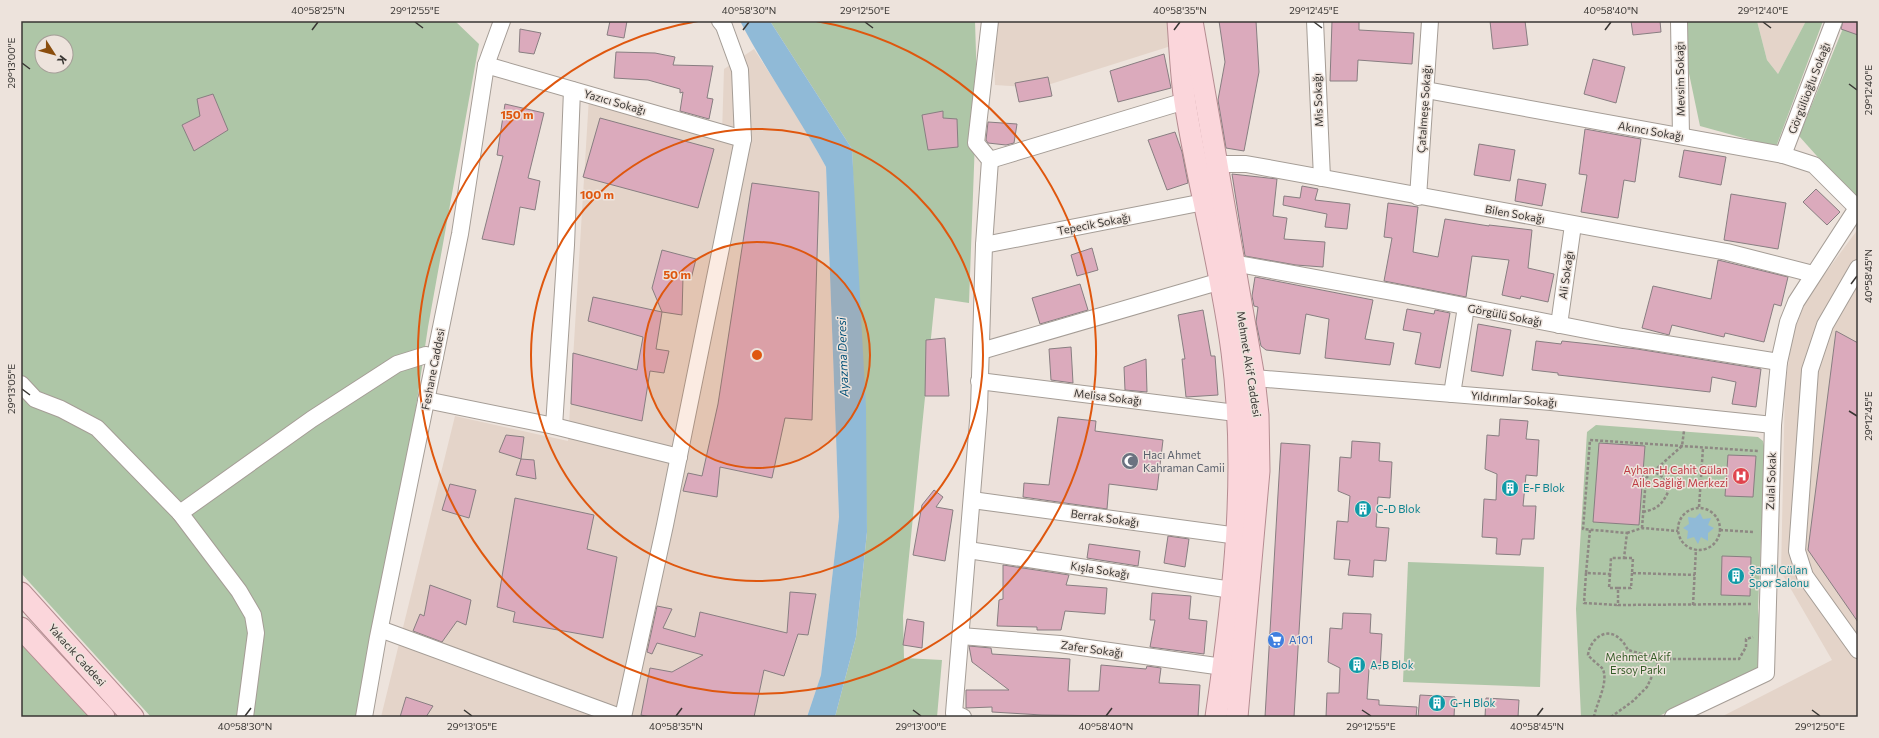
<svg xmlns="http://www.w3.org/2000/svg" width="1879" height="738" font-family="Commissioner,sans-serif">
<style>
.built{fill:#e4d4c9}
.green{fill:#aec6a7;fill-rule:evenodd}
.water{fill:#90bad7}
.building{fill:#dbaabc;stroke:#887e81}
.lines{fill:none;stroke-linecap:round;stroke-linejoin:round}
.minor-casing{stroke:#a59d96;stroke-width:18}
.major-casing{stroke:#b58c91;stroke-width:23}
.path{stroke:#8e8883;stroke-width:2.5;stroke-dasharray:3 2;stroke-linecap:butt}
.minor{stroke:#fff;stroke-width:16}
.major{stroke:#fbd6db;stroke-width:21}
.ticks{fill:none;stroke:#393633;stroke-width:1.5}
.ring{fill:none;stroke:#df570e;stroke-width:2}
.labels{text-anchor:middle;stroke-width:3;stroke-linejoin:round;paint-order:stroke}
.street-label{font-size:11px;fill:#393633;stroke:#ede3dc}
.worship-label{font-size:11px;fill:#5b616d;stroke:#ede3dc;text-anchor:start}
.health-label{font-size:11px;fill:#be3a42;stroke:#ede3dc;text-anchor:end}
.culture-label{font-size:11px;fill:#0d838f;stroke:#ede3dc;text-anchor:start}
.shop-label{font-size:11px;fill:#366cbe;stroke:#ede3dc;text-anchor:start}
.park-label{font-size:11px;fill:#355c27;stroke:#ede3dc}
.water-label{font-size:12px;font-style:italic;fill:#07537a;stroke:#ede3dc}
.centre{fill:#df570e;stroke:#ede3dc;stroke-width:2}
.ring-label{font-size:12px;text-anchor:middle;font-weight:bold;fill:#df570e;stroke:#ede3dc;stroke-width:3;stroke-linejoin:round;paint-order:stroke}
.neatline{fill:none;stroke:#393633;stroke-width:1.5}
.ticks-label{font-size:10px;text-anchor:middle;fill:#393633}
</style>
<rect width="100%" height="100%" fill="#ede3dc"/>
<g class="built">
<polygon points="992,21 1169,21 1171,46 1038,88 995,85"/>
<polygon points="1757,21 1806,21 1778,74 1767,60"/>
<polygon points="754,49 801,122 826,167 839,517 821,675 807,717 381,717 455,416 568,441 589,97 722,134 724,69"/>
<polygon points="1858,229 1858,717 1721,717 1832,660 1781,572 1785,386 1793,333 1807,298"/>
</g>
<g class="green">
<path d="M21,21H455L479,44L428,327L391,574L357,717H151L21,573ZM42,42H66V66H42Z"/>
<polygon points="770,21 975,21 977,86 969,303 935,298 903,616 904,658 942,660 937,717 835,717 856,637 867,532 852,149"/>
<polygon points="1678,21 1757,21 1767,60 1778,74 1806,21 1823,21 1776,147 1700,126"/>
<polygon points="1846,21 1858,21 1858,202 1799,136"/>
<polygon points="1596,425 1758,437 1763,441 1765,451 1758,608 1763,666 1657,717 1581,717 1576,609 1587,432"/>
<polygon points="1408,562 1544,567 1540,687 1403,682"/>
<polygon points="21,643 90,717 21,717"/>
</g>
<g class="water">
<path d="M740,21H770L852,149L866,408L867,532L856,637L835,717H807L821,675L839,517L826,167C799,117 766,71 740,21Z"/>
<polygon points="1700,513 1703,519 1711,518 1708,525 1714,528 1708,533 1708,541 1701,537 1698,544 1694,537 1687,539 1688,531 1683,528 1689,524 1688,517 1695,518"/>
</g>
<g class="building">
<polygon points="610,21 627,21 624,38 607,35"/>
<polygon points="1219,21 1256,21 1259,72 1244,151 1226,148 1218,100 1225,62"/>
<polygon points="1332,21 1359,21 1359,30 1414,33 1412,64 1358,60 1357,81 1330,81"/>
<polygon points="1490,21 1525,21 1528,45 1493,49"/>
<polygon points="1631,21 1660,21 1661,32 1633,35"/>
<polygon points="1843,21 1858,21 1858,35 1841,29"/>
<polygon points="520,29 541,33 534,54 519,52"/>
<polygon points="616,52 655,53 675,57 673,65 713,66 707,98 713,99 709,119 680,111 683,92 680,93 680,89 648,80 614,78"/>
<polygon points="1164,54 1171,88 1118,102 1110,71"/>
<polygon points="1593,59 1625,67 1616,103 1584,94"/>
<polygon points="1048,77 1052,96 1019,102 1015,83"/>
<polygon points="213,94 228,130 194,151 182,125 200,116 197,99"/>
<polygon points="505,104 544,113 528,178 540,181 535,210 520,207 514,245 482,239 503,156 497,155"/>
<polygon points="943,111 943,118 957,119 958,147 928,150 922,115"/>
<polygon points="600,118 714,149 698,208 583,177"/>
<polygon points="988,122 1017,124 1014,143 1006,145 988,143 986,140"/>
<polygon points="1585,129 1641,139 1635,182 1624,180 1618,218 1581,212 1587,175 1579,174"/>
<polygon points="1175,132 1182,152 1188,183 1167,190 1148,140"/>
<polygon points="1479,144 1515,150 1510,181 1474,175"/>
<polygon points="1684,150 1726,157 1721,185 1679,177"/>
<polygon points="1232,174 1277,179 1273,216 1287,218 1284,239 1325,242 1323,267 1296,265 1245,256"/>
<polygon points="1518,179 1546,184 1542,206 1515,201"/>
<polygon points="752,183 819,192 812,420 785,418 772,478 720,467 717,497 683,491 688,473 702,476 718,404"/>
<polygon points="1302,186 1318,189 1315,200 1350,204 1347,229 1325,227 1327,214 1283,205 1284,196 1300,198"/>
<polygon points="1816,189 1840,212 1827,225 1803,202"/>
<polygon points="1731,194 1786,203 1778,249 1724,240"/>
<polygon points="1388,203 1418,207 1413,252 1438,257 1445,219 1489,226 1489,225 1532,230 1528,268 1554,274 1548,302 1521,296 1520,299 1502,295 1509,260 1472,256 1466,297 1384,281 1392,238 1384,237"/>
<polygon points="1092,248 1098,270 1077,276 1071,255"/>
<polygon points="662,250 696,259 691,279 683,277 682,315 662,312 652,288"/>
<polygon points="1718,260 1788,277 1781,306 1774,304 1764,342 1725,333 1724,337 1672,325 1669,335 1642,328 1653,286 1711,299"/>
<polygon points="1255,277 1373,300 1365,339 1394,343 1390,365 1325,358 1329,319 1306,314 1300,354 1266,350 1261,346 1256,322 1258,307 1254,306 1252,296"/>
<polygon points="1080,284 1088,310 1040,324 1032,298"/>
<polygon points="593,297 662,312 656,349 669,351 664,373 650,371 642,421 571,404 573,353 637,370 643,337 588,321"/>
<polygon points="1407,309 1434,314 1435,310 1450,313 1440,368 1415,364 1421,333 1403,330"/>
<polygon points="1203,310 1211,356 1215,356 1218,395 1186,397 1182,359 1185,359 1178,315"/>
<polygon points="1478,324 1511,330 1503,376 1471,371"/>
<polygon points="1836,331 1858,343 1858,622 1808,550"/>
<polygon points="945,338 949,396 925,396 926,340"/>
<polygon points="1536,341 1561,344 1562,341 1637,349 1761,369 1756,407 1732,404 1736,382 1712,377 1710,392 1558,375 1558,373 1532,370"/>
<polygon points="1071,347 1073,383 1051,380 1049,349"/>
<polygon points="1146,359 1147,392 1125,390 1124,367"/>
<polygon points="1058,417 1096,421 1095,431 1163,440 1157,490 1109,484 1107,509 1023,497 1024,483 1049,485"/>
<polygon points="1500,419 1528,421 1526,439 1539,440 1537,476 1526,475 1523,506 1536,506 1534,539 1522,539 1520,555 1496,554 1497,538 1482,537 1484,499 1496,500 1497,474 1485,469 1487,435 1499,436"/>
<polygon points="506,435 524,437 521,459 499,452"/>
<polygon points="1352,441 1380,443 1379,461 1392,462 1390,498 1378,497 1376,527 1389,528 1386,561 1374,560 1373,577 1348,575 1350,560 1334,559 1337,521 1348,522 1350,496 1338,491 1340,457 1351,458"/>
<polygon points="1281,443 1310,445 1294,717 1265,717"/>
<polygon points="1599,443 1645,446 1639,525 1593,522"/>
<polygon points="1728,455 1756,456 1753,497 1725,496"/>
<polygon points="521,459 534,460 536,479 516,475"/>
<polygon points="450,484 476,490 469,518 442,510"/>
<polygon points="934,490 943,497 936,507 953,510 945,561 913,555 922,505"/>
<polygon points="515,498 594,515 587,549 617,557 603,638 513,622 515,612 497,607"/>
<polygon points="1168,536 1189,539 1185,567 1164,563"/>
<polygon points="1089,544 1140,551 1138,566 1087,558"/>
<polygon points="1722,556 1751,557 1750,596 1721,595"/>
<polygon points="1003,565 1069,575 1066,585 1107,588 1105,614 1065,611 1061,630 1037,630 1037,627 997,626 999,600 1003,599"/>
<polygon points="430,585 471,600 466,625 457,621 442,642 413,631 420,614 424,616"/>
<polygon points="790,592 816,594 808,635 798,634 784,676 764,670 754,717 650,717 641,715 650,668 672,672 703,655 657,643 652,654 647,652 657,606 672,609 663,628 695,637 700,612 787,633"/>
<polygon points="1152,593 1191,596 1189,619 1207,621 1204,654 1150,647 1155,620 1150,620"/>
<polygon points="1343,613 1371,614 1370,633 1382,634 1380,669 1369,669 1367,699 1379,700 1379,705 1417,707 1416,717 1326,717 1327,693 1339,693 1340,668 1328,662 1330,628 1342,629"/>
<polygon points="907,619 924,622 922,648 903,645"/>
<polygon points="969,646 991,648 992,654 1070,659 1068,691 1099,691 1101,665 1146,669 1147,666 1161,668 1159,683 1200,685 1198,717 1042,715 992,712 992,707 966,708 966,690 1009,690 972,662"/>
<polygon points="1420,695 1455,697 1454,717 1418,717"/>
<polygon points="406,697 433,706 426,717 400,717"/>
<polygon points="1486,698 1519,700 1518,717 1485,717"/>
</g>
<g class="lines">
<g class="minor-casing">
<g id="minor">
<polyline points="1315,21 1322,178"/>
<polyline points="1679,21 1681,136"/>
<polyline points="486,65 743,139"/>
<polyline points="1426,90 1783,155 1814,165 1857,208 1796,302 1788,322 1779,362 1773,425 1766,673 1673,717"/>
<polyline points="1783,155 1834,21"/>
<polyline points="990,160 1185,101"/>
<polyline points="1216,164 1246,164 1727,252 1813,274"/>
<polyline points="1418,197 1430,21"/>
<polyline points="984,245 1204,202"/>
<polyline points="1233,263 1403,294 1622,337 1779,362"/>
<polyline points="1858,268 1825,325 1810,370 1797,551 1805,576 1858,650"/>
<polyline points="1559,325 1573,225"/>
<polyline points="981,351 1221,281"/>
<polyline points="1254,378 1551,402 1773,425"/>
<polyline points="979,381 1236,413"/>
<polyline points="21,384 35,399 61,409 97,428 180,513 239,591 253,615 256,633 245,717"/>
<polyline points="1452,394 1466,307"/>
<polyline points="426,400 554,426 679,457"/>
<polyline points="554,426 566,245 572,90"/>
<polyline points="972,500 1238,536"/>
<polyline points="180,513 312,419 397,364 426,355 435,357"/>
<polyline points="968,550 1232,590"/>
<polyline points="380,629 620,717"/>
<polyline points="961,636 1060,644 1223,667"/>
<polyline points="364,717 378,637 460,234 486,65 502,21"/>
<polyline points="623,717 665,525 743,139 740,70 724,26 720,21"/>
<polyline points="963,717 954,713 979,409 984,245 990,160 976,143 990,21"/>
</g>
</g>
<g class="major-casing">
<g id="major">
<path d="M1178,21C1180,48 1181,75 1185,102C1198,186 1221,267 1232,352C1248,473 1234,596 1216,717"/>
<polyline points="1192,21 1254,378 1258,415 1259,471 1237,717"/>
<polyline points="21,593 133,717"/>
<polyline points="21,628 104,717"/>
</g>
</g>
<g class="path">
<polyline points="1699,507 1703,448"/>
<circle cx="1699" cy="529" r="21"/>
<path d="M1643,512C1657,509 1662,505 1668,492L1664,478L1654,471"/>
<polyline points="1642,528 1646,478 1682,446 1684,431"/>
<polyline points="1590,530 1586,573 1610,574 1611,558 1624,558 1627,533 1583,529 1590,440 1758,451"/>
<polyline points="1720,530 1754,532"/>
<polyline points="1627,533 1642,528 1678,531"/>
<polyline points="1624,558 1633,558 1632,573 1695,575"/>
<polyline points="1586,573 1584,603 1618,605"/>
<polyline points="1632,573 1631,588 1618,588 1618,605 1751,604 1751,603"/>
<polyline points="1610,574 1609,588 1618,588"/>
<polyline points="1693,605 1696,549"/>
<path d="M1594,717C1596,704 1610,680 1602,668C1598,664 1592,660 1588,655C1590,639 1607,625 1621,640C1624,642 1626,647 1628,650L1660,659H1739L1746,647V639L1753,637"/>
<polyline points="1611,717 1633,701 1647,687 1660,659"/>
</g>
<use href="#minor" class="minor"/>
<use href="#major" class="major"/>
</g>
<path class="ticks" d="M415,22L423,28M865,22L873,28M1314,22L1322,28M1763,22L1771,28M312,30L318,22M743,30L749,22M1174,30L1180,22M1605,30L1611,22M22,63L30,69M1849,84L1857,90M1851,284L1857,276M22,389L30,395M1849,411L1857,416M464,710L472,716M913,710L921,716M1362,710L1371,716M1812,710L1820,716M245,716L251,708M676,716L682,708M1106,716L1112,708M1537,716L1543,708"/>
<circle cx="757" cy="355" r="113" fill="#df570e" fill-opacity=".12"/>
<g class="ring">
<circle cx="757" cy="355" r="113"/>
<circle cx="757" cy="355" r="226"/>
<path d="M816 21A339 339 0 1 1 698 21"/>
</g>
<defs>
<g id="mosque-disc" transform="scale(0.9)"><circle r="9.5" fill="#6b7280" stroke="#ede3dc"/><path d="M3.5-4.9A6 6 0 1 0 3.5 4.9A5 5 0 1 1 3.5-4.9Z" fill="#fff"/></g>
<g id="hospital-disc" transform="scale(0.9)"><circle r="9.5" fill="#e0444e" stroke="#ede3dc"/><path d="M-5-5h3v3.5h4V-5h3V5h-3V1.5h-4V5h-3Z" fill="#fff"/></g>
<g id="building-disc" transform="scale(0.9)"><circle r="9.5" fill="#0f9aa8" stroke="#ede3dc"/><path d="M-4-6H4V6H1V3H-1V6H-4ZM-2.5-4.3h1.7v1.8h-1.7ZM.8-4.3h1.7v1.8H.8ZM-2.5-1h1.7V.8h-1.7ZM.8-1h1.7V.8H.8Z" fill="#fff"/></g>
<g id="supermarket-disc" transform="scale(0.9)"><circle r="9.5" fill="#3f7fe0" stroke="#ede3dc"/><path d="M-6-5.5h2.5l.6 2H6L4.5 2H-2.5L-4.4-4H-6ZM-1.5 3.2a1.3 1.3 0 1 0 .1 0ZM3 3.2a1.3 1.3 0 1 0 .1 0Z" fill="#fff"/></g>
</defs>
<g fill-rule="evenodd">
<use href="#mosque-disc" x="1130" y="461"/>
<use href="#hospital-disc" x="1741" y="476"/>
<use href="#building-disc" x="1510" y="488"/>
<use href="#building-disc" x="1363" y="509"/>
<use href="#building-disc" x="1736" y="576"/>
<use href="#supermarket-disc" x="1276" y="640"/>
<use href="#building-disc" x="1357" y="665"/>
<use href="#building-disc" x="1437" y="703"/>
</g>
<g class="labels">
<g class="street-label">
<text transform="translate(1680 79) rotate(-91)" y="4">Mevsim Sokağı</text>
<text transform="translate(1809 88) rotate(-69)" y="4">Görgülüoğlu Sokağı</text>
<text transform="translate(1318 100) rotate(-92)" y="4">Mis Sokağı</text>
<text transform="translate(615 102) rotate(16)" y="4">Yazıcı Sokağı</text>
<text transform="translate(1424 109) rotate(-86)" y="4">Çatalmeşe Sokağı</text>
<text transform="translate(1651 131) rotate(10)" y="4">Akıncı Sokağı</text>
<text transform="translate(1515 214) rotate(10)" y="4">Bilen Sokağı</text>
<text transform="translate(1094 224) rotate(-11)" y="4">Tepecik Sokağı</text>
<text transform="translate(1566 275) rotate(-82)" y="4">Ali Sokağı</text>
<text transform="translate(1505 315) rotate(11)" y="4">Görgülü Sokağı</text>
<text transform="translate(1249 364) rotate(81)" y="4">Mehmet Akif Caddesi</text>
<text transform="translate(433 369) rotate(-79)" y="4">Feshane Caddesi</text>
<text transform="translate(1108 397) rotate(7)" y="4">Melisa Sokağı</text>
<text transform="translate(1514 399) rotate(5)" y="4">Yıldırımlar Sokağı</text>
<text transform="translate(1771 481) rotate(-88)" y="4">Zulal Sokak</text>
<text transform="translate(1105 518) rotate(8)" y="4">Berrak Sokağı</text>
<text transform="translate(1100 570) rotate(9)" y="4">Kışla Sokağı</text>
<text transform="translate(1092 649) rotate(8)" y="4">Zafer Sokağı</text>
<text transform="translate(77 655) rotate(48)" y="4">Yakacık Caddesi</text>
</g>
<g class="worship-label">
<text x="1143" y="459">Hacı Ahmet<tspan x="1143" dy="13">Kahraman Camii</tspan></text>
</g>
<g class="health-label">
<text x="1728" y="474">Ayhan-H.Cahit Gülan<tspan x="1728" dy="13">Aile Sağlığı Merkezi</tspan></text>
</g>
<g class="culture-label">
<text x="1523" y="492">E-F Blok</text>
<text x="1376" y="513">C-D Blok</text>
<text x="1749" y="574">Şamil Gülan<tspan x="1749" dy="13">Spor Salonu</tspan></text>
<text x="1370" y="669">A-B Blok</text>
<text x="1450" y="707">G-H Blok</text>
</g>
<g class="shop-label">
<text x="1289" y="644">A101</text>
</g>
<g class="park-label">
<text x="1638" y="661">Mehmet Akif<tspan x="1638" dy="13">Ersoy Parkı</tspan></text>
</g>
<g class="water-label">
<text transform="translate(843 357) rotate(-92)" y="4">Ayazma Deresi</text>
</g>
</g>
<circle cx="757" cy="355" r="6" class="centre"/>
<g class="ring-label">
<text x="517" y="119">150 m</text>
<text x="597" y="199">100 m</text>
<text x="677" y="279">50 m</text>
</g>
<rect width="1879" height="738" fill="none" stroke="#ede3dc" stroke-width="44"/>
<g transform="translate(54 54) rotate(126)"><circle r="19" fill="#ede3dc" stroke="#a59e98"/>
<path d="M0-3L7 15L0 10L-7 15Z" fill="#8a4d0d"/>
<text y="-6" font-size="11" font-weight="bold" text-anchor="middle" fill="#393633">K</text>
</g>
<rect x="22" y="22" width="1835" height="694" class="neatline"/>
<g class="ticks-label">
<text x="318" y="14">40°58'25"N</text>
<text x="415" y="14">29°12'55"E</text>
<text x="749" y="14">40°58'30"N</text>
<text x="865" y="14">29°12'50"E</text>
<text x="1180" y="14">40°58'35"N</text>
<text x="1314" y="14">29°12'45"E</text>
<text x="1611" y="14">40°58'40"N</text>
<text x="1763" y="14">29°12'40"E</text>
<text transform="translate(11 63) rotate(-90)" y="4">29°13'00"E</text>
<text transform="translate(1868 90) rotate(-90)" y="4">29°12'40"E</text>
<text transform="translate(1868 276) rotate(-90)" y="4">40°58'45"N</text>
<text transform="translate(11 389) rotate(-90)" y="4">29°13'05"E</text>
<text transform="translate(1868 416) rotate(-90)" y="4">29°12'45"E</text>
<text x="245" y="730">40°58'30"N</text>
<text x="472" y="730">29°13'05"E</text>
<text x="676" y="730">40°58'35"N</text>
<text x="921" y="730">29°13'00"E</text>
<text x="1106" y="730">40°58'40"N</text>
<text x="1371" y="730">29°12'55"E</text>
<text x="1537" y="730">40°58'45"N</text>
<text x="1820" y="730">29°12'50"E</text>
</g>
</svg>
